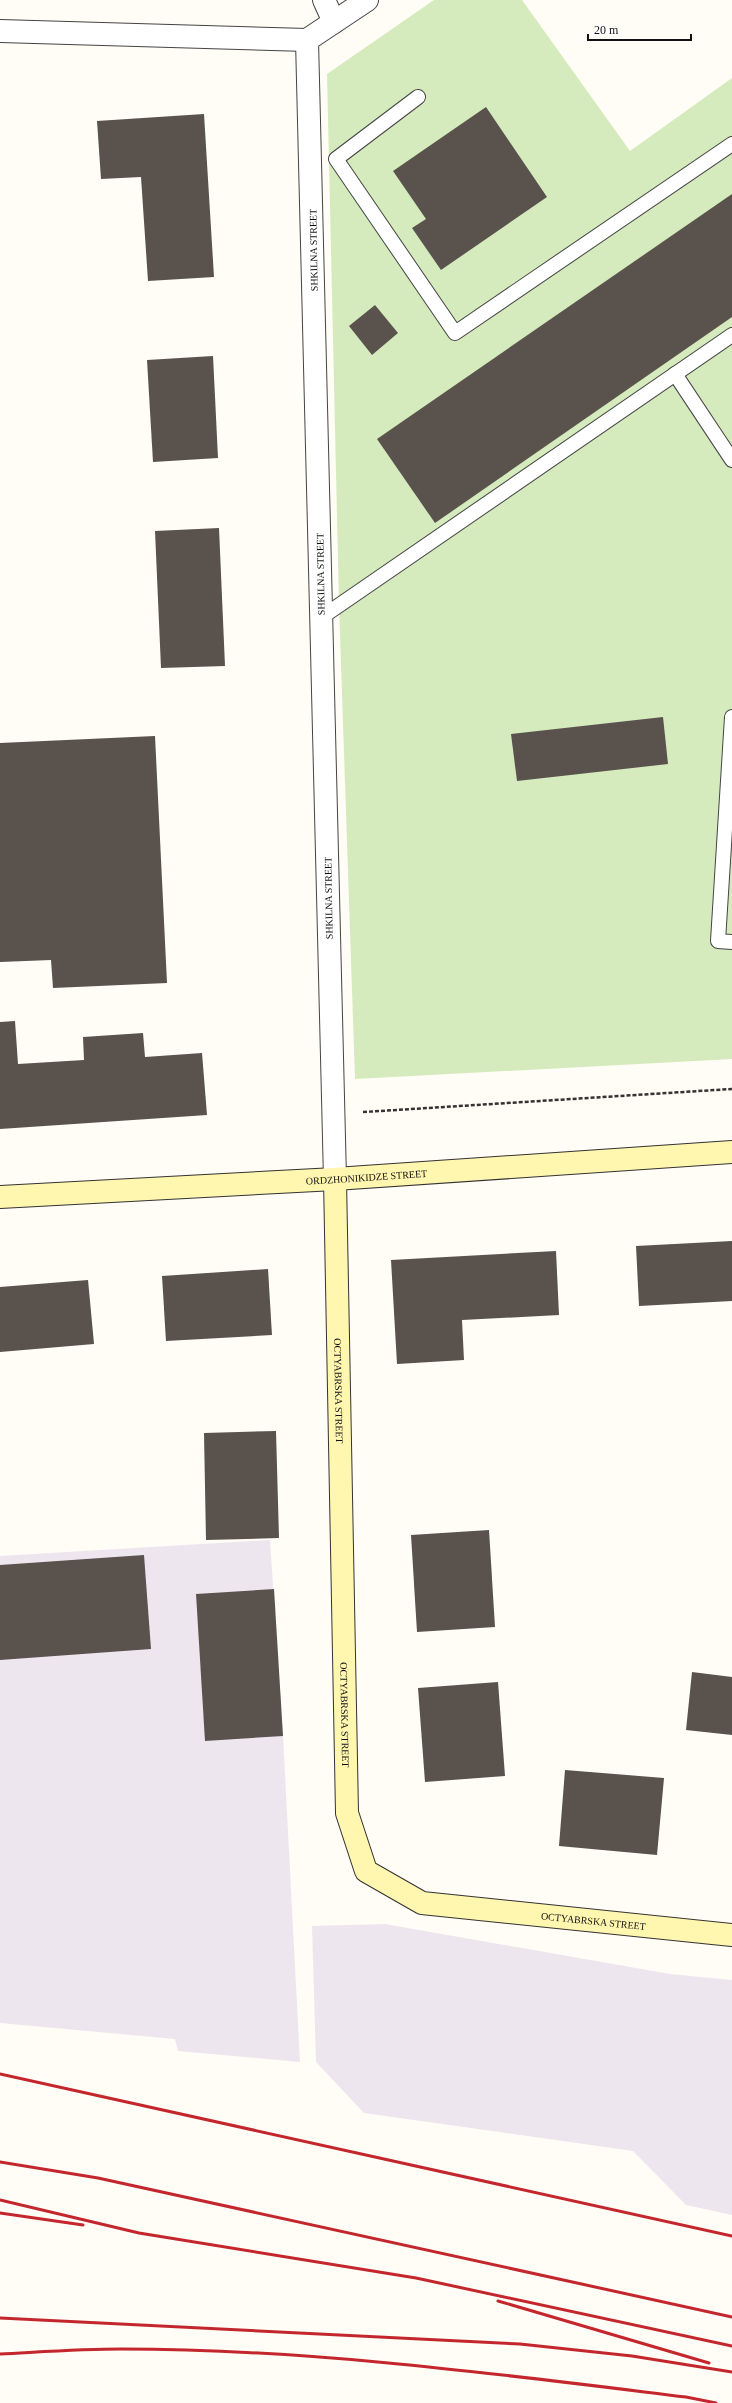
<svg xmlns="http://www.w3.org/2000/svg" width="732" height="2403" font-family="Georgia,serif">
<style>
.industrial{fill:#eee6ef}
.green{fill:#d5ebbd}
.building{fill:#5a524d}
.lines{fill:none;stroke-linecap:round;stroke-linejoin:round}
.lane-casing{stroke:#444;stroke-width:16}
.street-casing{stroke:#444;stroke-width:24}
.secondary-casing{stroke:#333;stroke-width:24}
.path{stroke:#333;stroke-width:2.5;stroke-dasharray:4 2;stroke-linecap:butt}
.lane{stroke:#fff;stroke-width:14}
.street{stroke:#fff;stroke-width:22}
.secondary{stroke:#fff6b0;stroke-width:22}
.rail{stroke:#c4262e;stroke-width:3}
.labels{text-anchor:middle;stroke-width:4;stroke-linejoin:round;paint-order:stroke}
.street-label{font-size:10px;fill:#111;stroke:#fff}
</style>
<rect width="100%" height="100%" fill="#fffdf5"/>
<g class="industrial">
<polygon points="270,1540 283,1736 300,2062 178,2051 175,2039 0,2023 0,1556"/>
<polygon points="385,1924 670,1974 732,1980 732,2215 686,2205 633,2151 364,2113 316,2062 312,1926"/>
</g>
<polygon class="green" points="434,0 522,0 630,151 732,78 732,1059 355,1079 339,605 327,74"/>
<g class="building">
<polygon points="486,107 547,197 441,270 412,228 426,219 393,171"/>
<polygon points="204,114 214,277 148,281 141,177 101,179 97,121"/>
<polygon points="732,194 732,317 435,523 377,439"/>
<polygon points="375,305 398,333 372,355 349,326"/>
<polygon points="213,356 218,458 153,462 147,360"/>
<polygon points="219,528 225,666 161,668 155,531"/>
<polygon points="663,717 668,764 517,781 511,734"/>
<polygon points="155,736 167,983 53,988 51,960 0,962 0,743"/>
<polygon points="15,1021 18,1064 84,1060 83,1037 143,1033 145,1057 202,1053 207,1115 0,1129 0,1022"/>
<polygon points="732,1241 732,1301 639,1306 636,1246"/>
<polygon points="556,1251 559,1315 462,1320 464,1360 397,1364 391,1260"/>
<polygon points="268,1269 272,1335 166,1341 162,1276"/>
<polygon points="88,1280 94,1344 0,1352 0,1287"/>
<polygon points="276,1431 279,1538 206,1540 204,1433"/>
<polygon points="489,1530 495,1627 417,1632 411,1535"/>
<polygon points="144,1555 151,1649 0,1660 0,1565"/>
<polygon points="274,1589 283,1736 205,1741 196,1594"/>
<polygon points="692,1672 732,1677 732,1735 686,1730"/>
<polygon points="498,1682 505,1776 425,1782 418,1688"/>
<polygon points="565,1770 664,1778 657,1855 559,1846"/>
</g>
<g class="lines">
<g class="lane-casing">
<g id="lane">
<polyline points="418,97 336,159 455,333 732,144"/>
<polyline points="675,374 732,460"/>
<polyline points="322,617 732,335"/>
<polyline points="732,717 718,941 732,942"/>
</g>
</g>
<g class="street-casing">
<g id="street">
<polyline points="324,0 334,22"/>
<polyline points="0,31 307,40"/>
<polyline points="335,1179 307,40 367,0"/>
</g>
</g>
<g class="secondary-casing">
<g id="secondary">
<path id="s1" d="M335,1179L347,1813L366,1871L422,1903L732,1935"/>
<path id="s2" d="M0,1197L335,1179L732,1152"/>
</g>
</g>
<polyline class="path" points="363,1112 732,1089"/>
<use href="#lane" class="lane"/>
<use href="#street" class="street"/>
<use href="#secondary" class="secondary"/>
<g class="rail">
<polyline points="0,2074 732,2236"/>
<polyline points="0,2162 98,2178 732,2317"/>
<polyline points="0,2200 139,2233 416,2278 732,2346"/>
<polyline points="0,2213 83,2225"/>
<polyline points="498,2301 709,2363"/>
<polyline points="0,2318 520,2344 632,2356 732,2372"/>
<path d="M0,2354C40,2352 81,2349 121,2349C310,2349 498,2374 686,2397L716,2403"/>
</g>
</g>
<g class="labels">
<g class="street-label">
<text transform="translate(313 250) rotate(-91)" y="4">SHKILNA STREET</text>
<text transform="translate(320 574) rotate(-91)" y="4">SHKILNA STREET</text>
<text transform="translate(328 898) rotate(-91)" y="4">SHKILNA STREET</text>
<text dy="4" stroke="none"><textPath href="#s2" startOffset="367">ORDZHONIKIDZE STREET</textPath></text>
<text dy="4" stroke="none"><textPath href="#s1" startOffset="212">OCTYABRSKA STREET</textPath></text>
<text dy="4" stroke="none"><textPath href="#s1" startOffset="536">OCTYABRSKA STREET</textPath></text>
<text dy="4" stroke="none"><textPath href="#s1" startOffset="932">OCTYABRSKA STREET</textPath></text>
</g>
</g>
<path d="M588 34v6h103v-6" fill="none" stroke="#111111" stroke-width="2"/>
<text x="594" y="34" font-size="12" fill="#111111" stroke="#ffffff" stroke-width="3" paint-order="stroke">20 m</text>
</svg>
